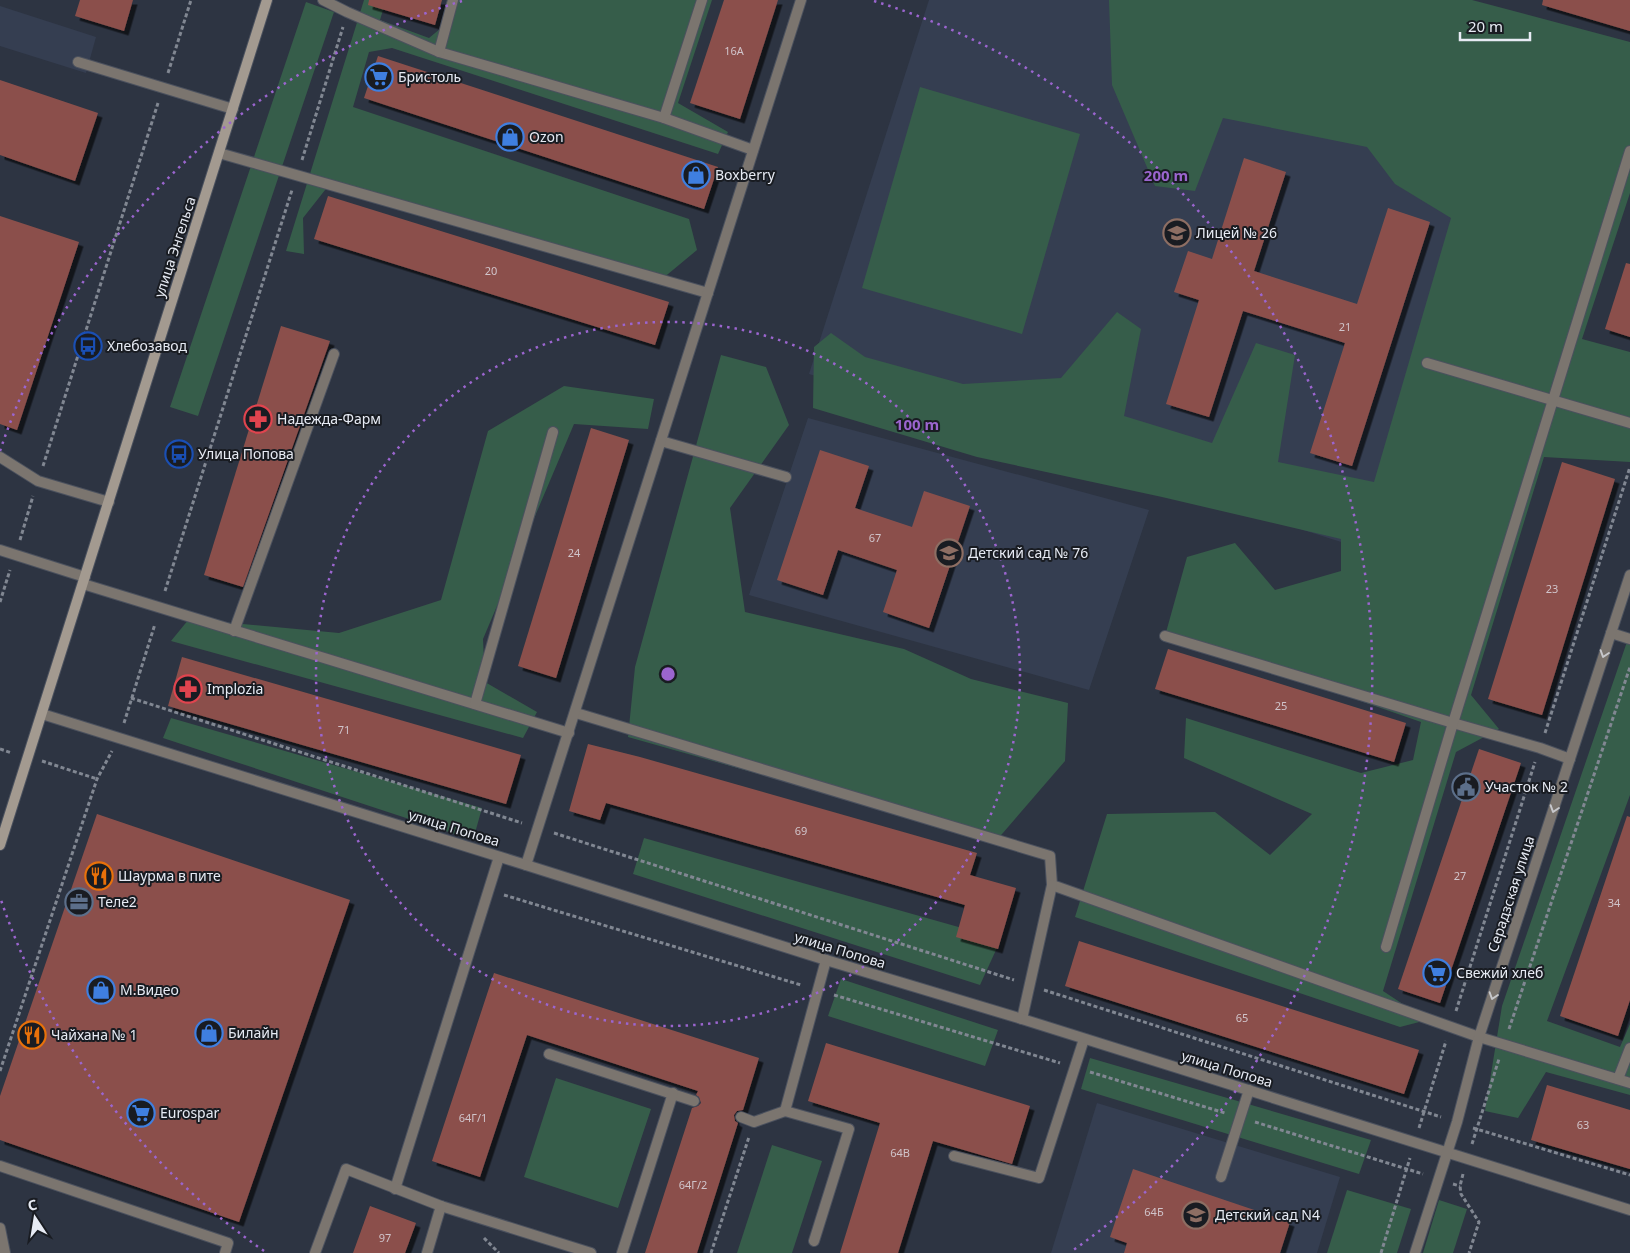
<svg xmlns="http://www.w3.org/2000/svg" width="1630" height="1253" font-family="'Noto Sans',sans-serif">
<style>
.built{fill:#353e51}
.green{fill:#365d4a}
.building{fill:#8b504b;filter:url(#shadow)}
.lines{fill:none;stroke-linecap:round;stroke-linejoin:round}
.lane-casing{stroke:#4b515e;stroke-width:12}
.street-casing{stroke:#4b515e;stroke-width:12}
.secondary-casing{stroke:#4b515e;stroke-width:12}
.path{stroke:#818792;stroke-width:3;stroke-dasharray:4 2.5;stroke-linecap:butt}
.lane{stroke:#7b756f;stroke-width:10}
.street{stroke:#7b756f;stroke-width:10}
.secondary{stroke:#a39a90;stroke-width:10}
.oneway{stroke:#c7c8cc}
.ring{fill:none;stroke:#9b65cf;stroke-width:2.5;stroke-dasharray:2.5 5}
.labels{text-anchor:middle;stroke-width:4;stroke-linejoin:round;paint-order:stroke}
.number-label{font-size:11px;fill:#d0c4ca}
.poi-label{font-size:14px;fill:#e7ebf4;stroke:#191c22;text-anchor:start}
.street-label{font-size:14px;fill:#e7ebf4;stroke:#191c22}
.centre{fill:#9b65cf;stroke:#191c22;stroke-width:2.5}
.ring-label{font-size:15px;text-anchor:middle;font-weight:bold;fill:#9b65cf;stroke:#191c22;stroke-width:4;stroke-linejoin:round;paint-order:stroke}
</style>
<defs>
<filter id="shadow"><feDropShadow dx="4.5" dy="4.5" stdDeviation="0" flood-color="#0009"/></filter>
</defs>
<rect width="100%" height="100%" fill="#2d3442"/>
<g class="built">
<polygon points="929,0 1243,0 1544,95 1395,559 809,374"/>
<polygon points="0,6 96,37 86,73 0,46"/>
<polygon points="808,418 1149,510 1089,690 749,595"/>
<polygon points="1097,1103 1340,1177 1317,1253 1051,1253"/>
</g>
<g class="green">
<polygon points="364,0 386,0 380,20 429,38 452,19 457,0 712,0 678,103 728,132 718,154 392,48 369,52 353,107 689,219 697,250 656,284 329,185 303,218 304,254 286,251"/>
<polygon points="1109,0 1472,0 1630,42 1630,193 1582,339 1630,352 1630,462 1544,457 1471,695 1499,729 1456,752 1383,991 1427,1020 1400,1027 1075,917 1107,814 1215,812 1270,855 1312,814 1184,758 1186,718 1361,773 1413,760 1421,722 1177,637 1165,636 1187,557 1235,543 1275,590 1341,571 1341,539 1162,497 977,457 813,408 814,347 831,333 865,357 963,384 1061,378 1117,312 1141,329 1124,416 1212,443 1256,343 1295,355 1278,462 1374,482 1451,218 1395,184 1367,147 1223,118 1195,191 1155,186 1112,85"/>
<polygon points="306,2 334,12 198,416 170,407"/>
<polygon points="920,87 1080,134 1022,334 862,288"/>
<polygon points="721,355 766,367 789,425 730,508 745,612 904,649 971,679 1068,703 1065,761 996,841 628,737 635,667"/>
<polygon points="564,386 654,399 648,429 574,424 483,639 485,682 537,712 523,738 171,641 189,619 339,633 441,600 488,431"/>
<polygon points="1630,633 1630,795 1547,1021 1620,1047 1630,1024 1630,1095 1546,1072 1518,1118 1485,1111 1502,1006"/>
<polygon points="171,718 482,808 473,840 163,738"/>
<polygon points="644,838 1001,939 980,985 633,874"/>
<polygon points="841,979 998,1030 985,1066 828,1016"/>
<polygon points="1090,1058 1371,1140 1359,1174 1081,1089"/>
<polygon points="556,1078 651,1109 618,1208 524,1177"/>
<polygon points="772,1145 822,1161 792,1253 737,1253"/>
<polygon points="1347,1190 1411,1209 1397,1253 1327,1253"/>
<polygon points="1439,1200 1467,1209 1453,1253 1423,1253"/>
</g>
<g class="building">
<polygon points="80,0 133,0 124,31 75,16"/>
<polygon points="369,0 442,0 435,25 368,5"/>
<polygon points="724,0 778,0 740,119 690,103"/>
<polygon points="1543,0 1630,0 1630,31 1542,5"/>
<polygon points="378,56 718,167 704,209 364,98"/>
<polygon points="0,80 98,113 75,181 0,155"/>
<polygon points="1244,158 1286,172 1254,271 1357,304 1388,208 1430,222 1352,466 1310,453 1345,343 1243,311 1209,417 1166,404 1199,300 1174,292 1188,251 1212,259"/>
<polygon points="328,196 669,302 655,345 314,239"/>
<polygon points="0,216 79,242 17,430 0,424"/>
<polygon points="1626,263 1630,264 1630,337 1605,329"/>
<polygon points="281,326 330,341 243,587 204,575"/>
<polygon points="591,428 629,440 556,678 518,666"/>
<polygon points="820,450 869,466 855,508 912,527 924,491 970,506 929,628 883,612 897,570 838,550 823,595 777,580"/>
<polygon points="1562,462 1615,479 1542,715 1488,699"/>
<polygon points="1168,649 1406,723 1394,762 1155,689"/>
<polygon points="182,657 521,755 506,804 168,706"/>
<polygon points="588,744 640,757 977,853 970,875 1016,888 998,949 956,937 965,905 606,803 600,820 569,811"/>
<polygon points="1479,749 1521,763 1440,1003 1398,989"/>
<polygon points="97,814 350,900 239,1222 0,1140 0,1096"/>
<polygon points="1627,816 1630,817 1630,1000 1618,1036 1560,1016"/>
<polygon points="1079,941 1419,1050 1404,1094 1065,986"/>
<polygon points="494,973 759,1058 743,1110 737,1111 734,1115 735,1121 738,1123 697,1253 645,1253 692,1108 698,1106 701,1103 699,1097 696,1095 698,1091 527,1035 480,1177 432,1161"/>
<polygon points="826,1043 1030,1106 1012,1164 933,1141 898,1253 840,1253 880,1123 808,1101"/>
<polygon points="1547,1085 1630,1110 1630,1169 1531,1140"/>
<polygon points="1133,1169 1290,1222 1280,1253 1124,1253 1127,1243 1110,1237"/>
<polygon points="370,1206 416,1223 405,1253 353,1253"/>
</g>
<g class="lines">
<g class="lane-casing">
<g id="lane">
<polyline points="323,0 347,12 439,52 664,118 753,150"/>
<polyline points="439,52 453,0"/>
<polyline points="78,62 233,109"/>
<polyline points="664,118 702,0"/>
<polyline points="219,153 708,293"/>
<polyline points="1427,363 1630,423"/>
<polyline points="661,441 786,477"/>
<polyline points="0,457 38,481 109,502"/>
<polyline points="0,550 85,577"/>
<polyline points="83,584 569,733"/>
<polyline points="234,631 334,354"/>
<polyline points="1611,633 1630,639"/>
<polyline points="1165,636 1453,723 1540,748 1570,759"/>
<polyline points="475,704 553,432"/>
<polyline points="576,713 1050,856 1052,885 1479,1037 1630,1083"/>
<polyline points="526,865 801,0"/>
<polyline points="1386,947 1453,723 1630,151"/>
<polyline points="1022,1019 1052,885"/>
<polyline points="549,1054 694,1101"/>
<polyline points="1618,1079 1630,1048"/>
<polyline points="741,1117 754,1122 785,1111"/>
<polyline points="954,1156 1039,1178 1084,1039"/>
<polyline points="0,1166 228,1243 225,1253"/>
<polyline points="1221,1177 1249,1090"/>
<polyline points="395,1189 499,857"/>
<polyline points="441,1206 591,1253"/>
<polyline points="0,1228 5,1253"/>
<polyline points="814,1241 849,1129 785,1111 826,960"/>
<polyline points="315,1253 346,1169 441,1206 427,1253"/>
<polyline points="622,1253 673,1093"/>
</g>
</g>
<g class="street-casing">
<g id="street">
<polyline points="42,714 526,865 826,960 1022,1019 1630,1210"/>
<polyline points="1415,1253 1457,1122 1479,1037 1630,575"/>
</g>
</g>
<g class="secondary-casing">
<polyline id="secondary" points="0,845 267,0"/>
</g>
<g class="path">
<polyline points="168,73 191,0"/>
<polyline points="302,160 343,27"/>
<polyline points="43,466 158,103"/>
<polyline points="20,540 33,496"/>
<polyline points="165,591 292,190"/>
<polyline points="0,602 10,570"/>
<polyline points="131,698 522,823"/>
<polyline points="124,723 155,624"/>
<polyline points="1545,733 1630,467"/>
<polyline points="0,749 12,753"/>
<polyline points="42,761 97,779"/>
<polyline points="554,833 1014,980"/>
<polyline points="504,895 801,985"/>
<polyline points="1044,990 1441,1117"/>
<polyline points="834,995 1060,1063"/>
<polyline points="1456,1011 1535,762"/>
<polyline points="1509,1029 1630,667"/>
<polyline points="0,1071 97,779 112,751"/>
<polyline points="1090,1072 1225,1113"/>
<polyline points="1255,1122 1423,1174"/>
<polyline points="1419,1128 1446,1041"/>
<polyline points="1473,1128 1630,1175"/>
<polyline points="1472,1144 1499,1059"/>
<polyline points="1463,1174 1460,1186 1461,1194 1479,1222 1469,1253"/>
<polyline points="1453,1184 1460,1186"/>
<polyline points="484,1238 499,1253"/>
<polyline points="711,1253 749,1137"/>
<polyline points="1381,1253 1410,1158"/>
</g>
<use href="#lane" class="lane"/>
<use href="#street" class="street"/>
<use href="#secondary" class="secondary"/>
</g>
<defs><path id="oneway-chevron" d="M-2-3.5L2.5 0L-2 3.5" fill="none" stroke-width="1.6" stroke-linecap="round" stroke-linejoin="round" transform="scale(1.25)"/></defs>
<g class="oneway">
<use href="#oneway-chevron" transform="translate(1604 654) rotate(108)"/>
<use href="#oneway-chevron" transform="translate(1554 809) rotate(108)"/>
<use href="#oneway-chevron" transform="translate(1493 996) rotate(108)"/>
</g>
<g class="ring">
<circle cx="668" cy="674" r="352"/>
<path d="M264 1251A704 704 0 0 1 0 897M0 451A704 704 0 0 1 462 1M874 1A704 704 0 0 1 1072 1251"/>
</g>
<defs>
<g id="supermarket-ring" transform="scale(1.4375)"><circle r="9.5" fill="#191c22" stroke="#3f7fe0" stroke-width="1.5"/><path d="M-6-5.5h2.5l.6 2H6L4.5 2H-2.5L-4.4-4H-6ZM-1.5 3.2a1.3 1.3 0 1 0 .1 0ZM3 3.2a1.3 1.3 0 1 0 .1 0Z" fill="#3f7fe0"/></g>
<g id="shop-ring" transform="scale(1.4375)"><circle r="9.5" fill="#191c22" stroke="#3f7fe0" stroke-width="1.5"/><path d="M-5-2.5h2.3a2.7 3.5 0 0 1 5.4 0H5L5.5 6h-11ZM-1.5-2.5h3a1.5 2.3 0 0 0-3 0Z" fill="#3f7fe0"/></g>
<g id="school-ring" transform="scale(1.4375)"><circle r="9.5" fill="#191c22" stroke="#8d6e63" stroke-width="1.5"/><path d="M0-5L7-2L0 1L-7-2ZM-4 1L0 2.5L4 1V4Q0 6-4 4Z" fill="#8d6e63"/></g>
<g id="bus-ring" transform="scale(1.4375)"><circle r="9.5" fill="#191c22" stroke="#1a4fb4" stroke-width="1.5"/><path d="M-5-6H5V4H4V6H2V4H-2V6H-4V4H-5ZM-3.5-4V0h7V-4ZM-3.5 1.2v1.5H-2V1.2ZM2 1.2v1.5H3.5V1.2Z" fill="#1a4fb4"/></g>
<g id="pharmacy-ring" transform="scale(1.4375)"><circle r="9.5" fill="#191c22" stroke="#e0444e" stroke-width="1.5"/><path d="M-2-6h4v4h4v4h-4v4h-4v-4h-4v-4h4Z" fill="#e0444e"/></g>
<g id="civic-ring" transform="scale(1.4375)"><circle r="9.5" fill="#191c22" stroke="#5c6f8a" stroke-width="1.5"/><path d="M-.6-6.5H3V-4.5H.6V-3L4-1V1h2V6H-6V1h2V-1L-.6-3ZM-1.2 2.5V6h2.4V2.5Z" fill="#5c6f8a"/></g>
<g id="restaurant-ring" transform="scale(1.4375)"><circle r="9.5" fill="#191c22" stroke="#e8710a" stroke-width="1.5"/><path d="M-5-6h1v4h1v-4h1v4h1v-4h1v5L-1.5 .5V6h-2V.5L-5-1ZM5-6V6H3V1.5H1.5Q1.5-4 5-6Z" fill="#e8710a"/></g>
<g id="office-ring" transform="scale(1.4375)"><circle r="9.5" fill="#191c22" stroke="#5c6f8a" stroke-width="1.5"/><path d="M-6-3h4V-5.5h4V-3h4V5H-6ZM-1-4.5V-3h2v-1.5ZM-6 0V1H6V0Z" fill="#5c6f8a"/></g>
</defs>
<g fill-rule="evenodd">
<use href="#supermarket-ring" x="379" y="77"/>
<use href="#shop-ring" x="510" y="137"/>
<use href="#shop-ring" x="696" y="175"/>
<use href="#school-ring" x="1177" y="233"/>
<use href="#bus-ring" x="88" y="346"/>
<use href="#pharmacy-ring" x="258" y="419"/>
<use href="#bus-ring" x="179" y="454"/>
<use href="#school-ring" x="949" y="553"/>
<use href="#pharmacy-ring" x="188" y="689"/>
<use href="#civic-ring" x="1466" y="787"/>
<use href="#restaurant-ring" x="99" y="876"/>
<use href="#office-ring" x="79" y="902"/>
<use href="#supermarket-ring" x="1437" y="973"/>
<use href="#shop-ring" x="101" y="990"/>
<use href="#shop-ring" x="209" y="1033"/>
<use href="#restaurant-ring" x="32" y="1035"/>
<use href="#supermarket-ring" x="141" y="1113"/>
<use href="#school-ring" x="1196" y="1215"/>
</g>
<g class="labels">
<g class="number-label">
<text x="734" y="55">16А</text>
<text x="491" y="275">20</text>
<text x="1345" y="331">21</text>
<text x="875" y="542">67</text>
<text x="574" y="557">24</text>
<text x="1552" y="593">23</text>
<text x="1281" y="710">25</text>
<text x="344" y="734">71</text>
<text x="801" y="835">69</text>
<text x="1460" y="880">27</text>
<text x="1614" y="907">34</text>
<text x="1242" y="1022">65</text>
<text x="473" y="1122">64Г/1</text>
<text x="1583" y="1129">63</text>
<text x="900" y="1157">64В</text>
<text x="693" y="1189">64Г/2</text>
<text x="1154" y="1216">64Б</text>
<text x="385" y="1242">97</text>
</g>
<g class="poi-label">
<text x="398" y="82">Бристоль</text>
<text x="529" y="142">Ozon</text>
<text x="715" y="180">Boxberry</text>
<text x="1196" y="238">Лицей № 26</text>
<text x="107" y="351">Хлебозавод</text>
<text x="277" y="424">Надежда-Фарм</text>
<text x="198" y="459">Улица Попова</text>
<text x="968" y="558">Детский сад № 76</text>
<text x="207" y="694">Implozia</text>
<text x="1485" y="792">Участок № 2</text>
<text x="118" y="881">Шаурма в пите</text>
<text x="98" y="907">Теле2</text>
<text x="1456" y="978">Свежий хлеб</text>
<text x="120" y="995">М.Видео</text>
<text x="228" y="1038">Билайн</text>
<text x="51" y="1040">Чайхана № 1</text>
<text x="160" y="1118">Eurospar</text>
<text x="1215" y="1220">Детский сад N4</text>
</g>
<g class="street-label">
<text transform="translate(175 247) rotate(-72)" y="5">улица Энгельса</text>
<text transform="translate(454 828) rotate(17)" y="5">улица Попова</text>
<text transform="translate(1511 894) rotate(-72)" y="5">Серадзская улица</text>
<text transform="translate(840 950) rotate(17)" y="5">улица Попова</text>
<text transform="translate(1227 1069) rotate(17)" y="5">улица Попова</text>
</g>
</g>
<circle cx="668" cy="674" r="8" class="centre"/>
<g class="ring-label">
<text x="1166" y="181">200 m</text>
<text x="917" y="430">100 m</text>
</g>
<g transform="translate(35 1218) rotate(348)" stroke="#191c22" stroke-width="4" paint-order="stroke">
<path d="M0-4L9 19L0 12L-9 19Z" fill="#e7ebf4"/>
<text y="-8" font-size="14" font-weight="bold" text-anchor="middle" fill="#e7ebf4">С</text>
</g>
<path d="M1460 32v8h70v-8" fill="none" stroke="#e7ebf4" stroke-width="2.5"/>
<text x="1468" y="32" font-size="15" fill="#e7ebf4" stroke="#191c22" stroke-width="4" paint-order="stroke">20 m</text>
</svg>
